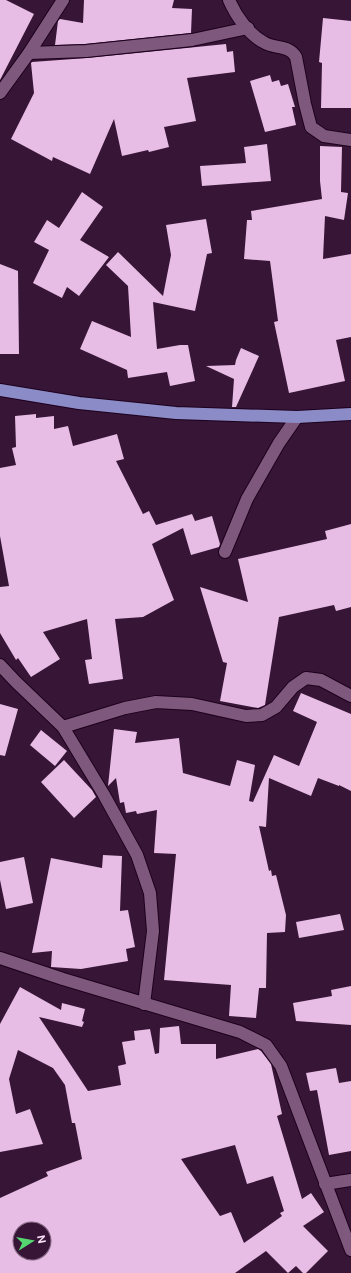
<svg xmlns="http://www.w3.org/2000/svg" width="351" height="1273" font-family="'DM Sans',sans-serif">
<style>
.building{fill:#e7bce5;fill-rule:evenodd}
.lines{fill:none;stroke-linecap:round;stroke-linejoin:round}
.minor-casing{stroke:#1d001d;stroke-width:14}
.major-casing{stroke:#1d001d;stroke-width:14}
.minor{stroke:#7f587e;stroke-width:12}
.major{stroke:#8b8cc7;stroke-width:12}
</style>
<rect width="100%" height="100%" fill="#371536"/>
<g class="building">
<polygon points="0,0 6,0 34,14 0,80"/>
<polygon points="84,0 174,0 172,8 192,9 191,33 85,44 55,45 58,21 60,19 83,23"/>
<polygon points="323,18 351,21 351,108 321,108 322,63 319,62"/>
<polygon points="226,44 227,52 233,51 235,72 187,78 196,121 164,127 169,147 149,152 148,150 122,156 114,119 90,174 53,157 52,161 11,139 34,93 31,63 32,62 87,58"/>
<polygon points="270,75 272,82 279,80 281,86 288,84 295,107 292,107 296,125 265,132 250,81"/>
<polygon points="267,144 271,181 202,186 200,166 246,163 244,147"/>
<polygon points="320,146 342,147 341,192 348,193 344,220 325,216 323,259 351,254 351,337 336,340 345,381 289,393 274,322 278,321 270,261 244,259 247,220 252,220 251,211 322,199 320,181"/>
<polygon points="82,192 103,207 80,240 109,257 79,296 67,287 62,298 33,283 49,250 34,242 47,220 59,228"/>
<polygon points="206,219 212,253 207,254 195,311 153,302 157,349 180,345 188,345 195,381 170,386 167,372 128,378 127,370 80,349 92,321 131,337 128,286 106,265 118,252 163,296 171,255 166,225"/>
<polygon points="0,264 18,271 19,354 0,354"/>
<polygon points="241,348 259,356 236,407 232,407 234,379 206,366 235,365 236,360"/>
<polygon points="36,414 36,418 54,416 54,429 68,426 73,446 117,434 124,459 116,461 143,514 149,511 156,525 192,514 195,521 212,516 220,544 219,547 191,555 183,528 152,544 174,600 143,617 115,619 123,679 89,684 85,660 92,659 87,619 43,632 60,659 31,677 18,658 16,660 0,633 0,587 9,586 0,536 0,468 16,465 12,448 16,447 15,416"/>
<polygon points="351,524 351,607 336,611 334,605 279,617 265,705 258,708 220,701 227,663 223,662 200,587 248,602 238,559 327,539 325,531"/>
<polygon points="301,693 351,714 351,791 339,785 339,786 318,778 311,796 269,778 266,827 259,826 269,871 271,870 272,876 276,875 286,915 285,932 267,933 266,988 259,988 256,1018 229,1016 231,985 164,980 176,854 154,853 157,810 137,814 136,811 126,813 124,802 120,803 116,778 108,786 114,729 137,732 135,743 179,738 183,773 230,786 237,760 255,765 249,801 253,802 274,755 299,766 317,722 293,711"/>
<polygon points="0,704 18,709 5,756 0,755"/>
<polygon points="41,730 67,751 55,766 30,745"/>
<polygon points="64,760 92,790 96,797 74,818 41,782"/>
<polygon points="103,855 122,856 120,911 128,910 135,947 126,949 128,961 81,969 51,967 52,951 32,953 51,858 102,868"/>
<polygon points="24,857 33,903 6,909 0,880 0,862"/>
<polygon points="340,914 344,930 299,938 296,922"/>
<polygon points="351,986 351,1025 296,1021 293,1003 332,996 331,990"/>
<path d="M20,987L61,1010L62,1003L85,1009L82,1021L84,1022L82,1027L39,1017L88,1091L121,1085L118,1066L126,1064L122,1042L135,1040L134,1031L150,1029L155,1054L159,1053L160,1028L179,1026L181,1044H216V1059L258,1049L261,1051L271,1064L282,1114L277,1116L302,1199L311,1193L324,1212L303,1226L328,1251L306,1273H303L296,1266L288,1273L266,1251L235,1273H0V1198L48,1176L46,1172L82,1159L75,1123H72L65,1085L53,1068L18,1050L9,1079L16,1114L30,1109L43,1144L0,1152V1024ZM235,1145L247,1184L273,1176L284,1211L280,1213L282,1216L244,1243L231,1212L220,1216L181,1159ZM20,1229H44V1253H20Z"/>
<polygon points="336,1068 339,1083 351,1081 351,1151 329,1155 317,1090 310,1091 306,1073"/>
</g>
<g class="lines">
<g class="minor-casing">
<g id="minor">
<path d="M229,0C236,16 249,35 265,43C276,49 289,45 296,57L305,104L311,127L324,136L351,140"/>
<polyline points="29,53 86,51 192,40 248,28"/>
<polyline points="0,93 29,53 63,0"/>
<polyline points="225,552 247,499 279,443 297,417"/>
<polyline points="0,665 16,682 63,727 104,795 137,855 150,893 153,931 144,1004"/>
<polyline points="63,727 125,708 156,702 192,704 246,716 262,715 276,707 293,687 306,678 321,680 351,696"/>
<polyline points="0,958 63,979 240,1032 266,1045 281,1066 351,1250"/>
<polyline points="325,1184 351,1180"/>
</g>
</g>
<g class="major-casing">
<polyline id="major" points="0,390 79,403 176,413 297,417 351,414"/>
</g>
<use href="#minor" class="minor"/>
<use href="#major" class="major"/>
</g>
<g transform="translate(32 1241) rotate(79)"><circle r="19" fill="#371536" stroke="#856884"/>
<path d="M0-3L7 15L0 10L-7 15Z" fill="#56d671"/>
<text y="-6" font-size="11" font-weight="bold" text-anchor="middle" fill="#fbe4f9">N</text>
</g>
</svg>
